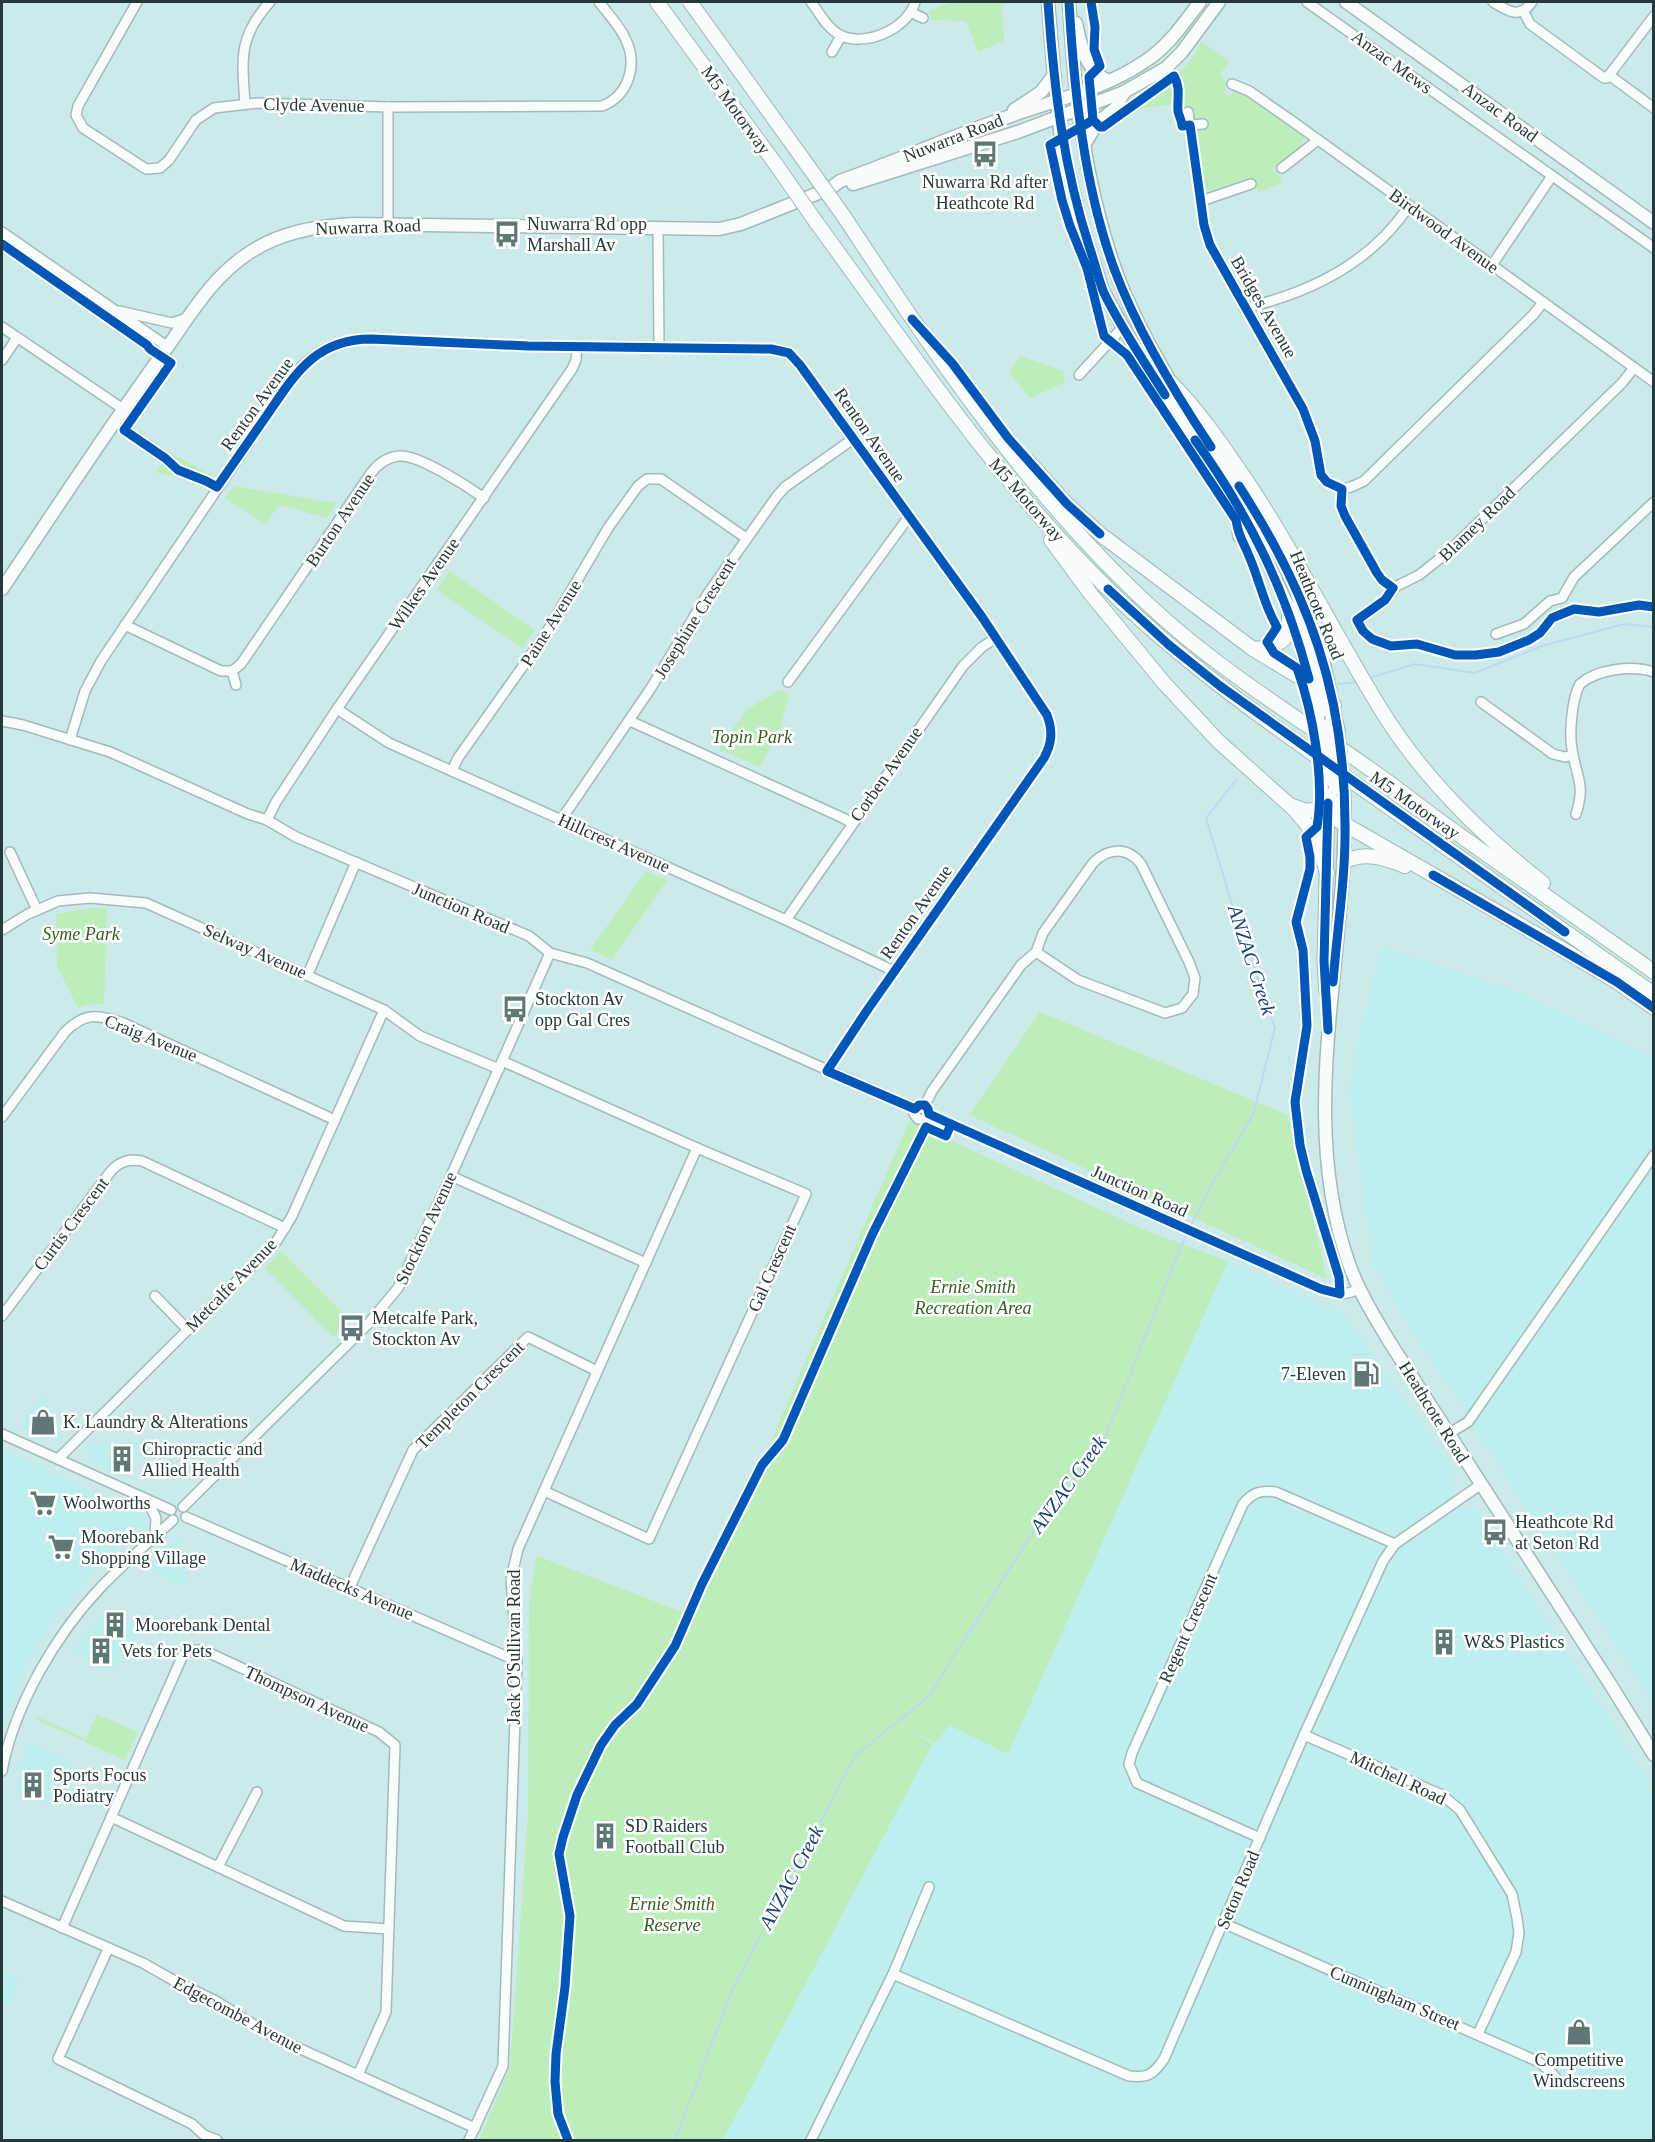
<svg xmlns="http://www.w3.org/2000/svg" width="1655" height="2142" font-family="Georgia,serif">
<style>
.built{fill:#beeeee}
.green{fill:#bdedbb}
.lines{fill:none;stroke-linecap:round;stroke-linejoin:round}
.stream{stroke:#bed8f2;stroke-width:2}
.minor-casing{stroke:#a3baba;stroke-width:12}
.major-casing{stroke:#a3baba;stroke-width:15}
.highway-casing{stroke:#a3baba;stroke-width:16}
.minor{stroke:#f8fcfc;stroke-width:9}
.major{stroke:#f8fcfc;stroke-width:12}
.highway{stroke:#f8fcfc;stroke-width:14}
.major-bridge-casing{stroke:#a3baba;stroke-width:15;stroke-linecap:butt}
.highway-bridge-casing{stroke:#a3baba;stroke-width:16;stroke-linecap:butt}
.major-bridge{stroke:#f8fcfc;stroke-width:12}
.highway-bridge{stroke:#f8fcfc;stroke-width:14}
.cycleway-casing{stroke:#fff;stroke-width:13}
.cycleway{stroke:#0057b8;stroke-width:9}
.labels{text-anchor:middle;stroke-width:5;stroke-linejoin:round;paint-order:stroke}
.street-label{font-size:18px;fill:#243939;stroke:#fff}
.poi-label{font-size:18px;fill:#243939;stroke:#fff;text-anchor:start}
.park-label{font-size:18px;font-style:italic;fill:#35601f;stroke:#fff}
.water-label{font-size:20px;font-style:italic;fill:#154078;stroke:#fff}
</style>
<rect width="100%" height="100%" fill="#cdeaea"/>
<g class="built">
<polygon points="1381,946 1520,993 1653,1057 1653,1705 1479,1436 1459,1400 1454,1396 1425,1352 1373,1267 1348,1088"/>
<polygon points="1228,1261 1345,1314 1417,1416 1457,1477 1457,1484 1453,1489 1465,1509 1472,1507 1478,1511 1645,1773 1653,1794 1653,2140 723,2140 933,1743 949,1725 1008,1754"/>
<polygon points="43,1392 63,1437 53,1441 46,1440 18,1428"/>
<polygon points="143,1441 122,1475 90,1460 86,1446"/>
<polygon points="2,1449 144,1514 145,1518 143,1524 96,1571 53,1621 26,1667 2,1728"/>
<polygon points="181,1534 188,1582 183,1587 146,1568"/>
<polygon points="106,1608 142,1627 112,1671 72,1650"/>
<polygon points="27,1742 72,1762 52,1807 15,1791"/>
<polygon points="2,1971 21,1979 9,2005 2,2001"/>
</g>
<g class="green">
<polygon points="952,2 1011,2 1002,5 1004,41 978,52 966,21 931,20 929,11"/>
<path d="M1201,41L1229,61L1220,74C1226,80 1227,84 1224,92L1229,96L1234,91H1242L1300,132L1304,138L1301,149L1274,168L1283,182L1259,193L1252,178L1213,191L1205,189L1201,184L1194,135L1199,128H1208V120H1196L1191,115L1189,108L1177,109L1176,104L1129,110C1152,95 1194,67 1201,41Z"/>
<polygon points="1020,356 1063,371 1065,382 1030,398 1009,372"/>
<polygon points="131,426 170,453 212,475 207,482 157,473 163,462 124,436"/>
<polygon points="234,486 337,503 327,518 279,505 265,525 225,498"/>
<polygon points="449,571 535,630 522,648 437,590"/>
<polygon points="781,689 789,694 781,726 760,767 719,749 746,710"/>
<polygon points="646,871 667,880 612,960 590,950"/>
<polygon points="90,908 107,908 104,1004 87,1005 78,1008 57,966 56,914"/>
<polygon points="1040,1012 1288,1115 1327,1279 969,1115"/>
<polygon points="909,1121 1147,1231 1228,1261 1008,1754 949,1725 936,1743 898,1725 933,1743 723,2140 479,2140 510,2067 528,1814 529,1600 537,1556 695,1617"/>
<polygon points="281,1251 350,1320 333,1337 265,1268"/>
<polygon points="97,1714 138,1732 125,1760 37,1720 38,1717 86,1739"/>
</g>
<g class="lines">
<g class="stream">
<polyline points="1372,677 1415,664 1475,673 1542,646 1624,624 1654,627"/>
<polyline points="1338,684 1358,682"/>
<polyline points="1190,1227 1211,1186 1253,1115 1275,1028 1230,898 1206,818 1237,779"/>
<polyline points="675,2140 732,1990 855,1756 928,1697 1032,1534 1104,1440 1187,1232"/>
</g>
<g class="minor-casing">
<g id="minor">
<path d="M137,2L78,106L76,115L83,128L146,169L160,168L169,160L196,120L214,108L257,103L388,107L602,106C628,96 638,66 626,40C620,26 608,14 599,2"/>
<path d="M811,2C819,12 826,27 838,34C863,49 908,29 915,2"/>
<polyline points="1307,2 1654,248"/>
<path d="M1493,2C1509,12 1520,19 1532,2"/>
<polyline points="1524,12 1530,24 1604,78 1607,78 1654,16"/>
<polyline points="912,13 923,18"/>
<polyline points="832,52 841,36"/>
<polyline points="1609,75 1654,108"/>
<polyline points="1232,84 1249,91 1292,121 1654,382"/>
<path d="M245,104C242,59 238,37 270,2"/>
<polyline points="388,107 388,223"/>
<polyline points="1188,112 1204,225 1210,245 1303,409 1315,441 1321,475 1327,482 1342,489"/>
<polyline points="1190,125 1203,124"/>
<polyline points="1282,168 1318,140"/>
<polyline points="1201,201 1251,184"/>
<polyline points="658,228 659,348"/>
<polyline points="2,232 168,347"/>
<polyline points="1492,265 1552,176"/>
<path d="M1244,308C1310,293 1371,263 1409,206"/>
<polyline points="119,311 172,323 187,318"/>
<polyline points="2,327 123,409"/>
<polyline points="1111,341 1127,355 1236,520 1238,537"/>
<polyline points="2,360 17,338"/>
<polyline points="1079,375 1123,327"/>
<polyline points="1342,489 1341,506 1345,516 1377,573 1382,580 1393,588 1419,575 1447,553 1622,383 1634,368"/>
<polyline points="1342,489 1351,487 1364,481 1534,314 1543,302"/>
<path d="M125,625L221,671H232L241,664L371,473C378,464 387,457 399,456C418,454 467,486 484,498"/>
<polyline points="1496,634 1524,624 1550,601 1562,598 1574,577 1654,502"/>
<polyline points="232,671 236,685"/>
<polyline points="788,682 908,518"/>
<polyline points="1481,702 1553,754 1565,757 1573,755"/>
<polyline points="337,709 389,743 786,920 894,971"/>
<polyline points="2,721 23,725 110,752 248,814 267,820 296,837 529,936 550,953 587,963 915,1109"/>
<polyline points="630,721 843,818 852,823"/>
<path d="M70,740L85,691L101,661L297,371C315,352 338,340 364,339L528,346L771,349L789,353L800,365L982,617L1047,715C1053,731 1052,743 1044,758L868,1009L827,1071"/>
<polyline points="452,771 458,758 545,635 608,528 638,486 647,479 661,479 746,538"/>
<path d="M1576,814C1586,783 1576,778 1572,749C1569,733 1572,698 1580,684C1597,669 1632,665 1654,672"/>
<polyline points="267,820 276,802 337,709 572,369 576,360 577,347"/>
<polyline points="561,820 651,688 707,595 777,496 785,487 853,439"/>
<polyline points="10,852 37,910"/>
<polyline points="786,920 963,666 982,647 996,638"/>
<polyline points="2,930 28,914 58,901 90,898 146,903 384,1010 420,1036 499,1069"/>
<polyline points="308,974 356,862"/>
<polyline points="502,1061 697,1148 806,1194 649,1539 544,1491"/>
<path d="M925,1105L932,1091L1021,965L1036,952L1043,933L1093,863C1108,848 1127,846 1141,864L1189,962L1195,978L1193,994L1182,1008L1165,1013L1078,980L1036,952"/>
<polyline points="915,1109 914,1114 918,1119 925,1119 929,1114"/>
<path d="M929,1114L1321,1289C1336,1294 1345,1296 1359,1289"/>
<path d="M2,1117L65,1032C84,1013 96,1014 121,1022L335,1120"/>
<polyline points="451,1176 646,1263"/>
<polyline points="155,1296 188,1330"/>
<path d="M2,1316L111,1171C120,1161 129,1159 142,1161L285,1228"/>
<polyline points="2,1434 171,1510"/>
<polyline points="1448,1434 1468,1422 1654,1155"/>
<polyline points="58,1459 276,1242 292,1216 384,1010"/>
<polyline points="147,1500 156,1518 155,1537"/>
<polyline points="183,1507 368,1324 398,1288 451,1176 550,953"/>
<polyline points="186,1517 517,1661"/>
<polyline points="350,1587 413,1450 528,1337 597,1371"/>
<polyline points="1304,1735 1442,1795 1460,1810 1512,1894 1517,1918 1519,1933 1516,1952 1478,2034"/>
<path d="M2,1771C14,1706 56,1634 102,1586C124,1563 149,1542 173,1520"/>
<polyline points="111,1817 344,1926 389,1929"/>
<path d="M1260,1838L1137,1783L1129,1764L1132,1753L1243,1504C1253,1492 1261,1490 1276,1492L1395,1544"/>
<polyline points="218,1867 257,1792"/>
<polyline points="2,1901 143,1963 173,1980 216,2001 272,2036 475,2128"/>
<polyline points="1223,1923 1539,2062 1552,2073 1559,2082"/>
<path d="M62,1928L183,1655C191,1650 195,1649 205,1651L379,1732L395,1745L386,2012L358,2075"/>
<polyline points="108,1949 58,2059 192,2124 204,2135 217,2140"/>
<path d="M893,1974L1129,2076C1148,2078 1153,2075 1164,2059L1304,1735L1383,1561L1395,1544L1480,1485"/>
<polyline points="469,2140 503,2066 517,1661 511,1579 518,1549 697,1148"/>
<polyline points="811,2140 893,1974 929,1887"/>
</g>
</g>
<g class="major-casing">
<g id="major">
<polyline points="1048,2 1054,75 1061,139 1080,220 1103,291 1123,327 1186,429 1234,497 1260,544 1288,607 1301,646 1318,717"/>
<path d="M1069,2C1074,92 1085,183 1115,269C1129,309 1151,349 1173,386C1216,458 1269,522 1301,600"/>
<polyline points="1346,2 1654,223"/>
<path d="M1076,23C1081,47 1085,69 1108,81"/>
<polyline points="1014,110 1041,92 1054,75"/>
<polyline points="1084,145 1098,122 1116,108 1124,92"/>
<polyline points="853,184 1018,132 1124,92 1166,68 1182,52 1219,2"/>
<path d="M2,589C56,509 109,427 166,349C191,314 212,277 249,253C280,232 317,226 353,224L719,229L741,224L831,188L840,181C894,162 946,139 999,120C1047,102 1101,91 1144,62C1168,47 1183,24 1200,2"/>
<polyline points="1310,621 1322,654 1338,730"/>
<path d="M1344,795C1350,951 1295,1111 1349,1264C1359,1292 1374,1316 1389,1341L1612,1687L1654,1755"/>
<polyline points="1326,993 1324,961 1328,801"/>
</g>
</g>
<g class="highway-casing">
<g id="highway">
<polyline points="657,2 777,166"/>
<polyline points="690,2 803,159"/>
<path d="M845,218C938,359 1034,503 1162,617C1226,674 1300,719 1370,769C1396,787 1421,807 1447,826C1515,875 1585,923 1654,972"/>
<path d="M816,222C908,348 996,479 1107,588C1187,667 1279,730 1370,794C1465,861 1559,927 1654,994"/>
<path d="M1171,383C1193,405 1211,429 1228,454C1286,534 1328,624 1380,708C1422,777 1479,833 1543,883"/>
<polyline points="1029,462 1067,504 1100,534 1253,649 1324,692 1334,705"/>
<polyline points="1051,540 1090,593 1164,683 1218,741 1295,810 1312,831 1320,848 1327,873"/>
<polyline points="1298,593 1330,725"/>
<path d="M1253,649C1284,647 1293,638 1288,607"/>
<polyline points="1327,793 1330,806 1339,821 1562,949 1617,982 1654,1008"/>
<polyline points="1290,805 1307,811 1328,807 1333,799"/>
<path d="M1344,862C1364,851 1385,858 1405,866"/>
</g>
</g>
<use href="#minor" class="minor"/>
<use href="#major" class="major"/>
<use href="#highway" class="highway"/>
<g class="major-bridge-casing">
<g id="major-bridge">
<polyline points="1318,717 1326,780"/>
<polyline points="1338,730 1344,795"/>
</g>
</g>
<g class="highway-bridge-casing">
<g id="highway-bridge">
<polyline points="803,159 845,218"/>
<polyline points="777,166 816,222"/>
<polyline points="1330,725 1336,788"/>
</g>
</g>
<use href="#major-bridge" class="major-bridge"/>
<use href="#highway-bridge" class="highway-bridge"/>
<g class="cycleway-casing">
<g id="cycleway">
<path d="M1048,2C1054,87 1063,167 1090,249C1095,263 1098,279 1104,293C1121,328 1144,361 1165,395"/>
<path d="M1069,2C1074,90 1084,187 1115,271C1138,332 1175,393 1211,447"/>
<path d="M1091,2L1095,27L1094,49L1100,66L1089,77L1093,120L1100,127H1103L1174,76C1181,88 1177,98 1178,111C1179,117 1182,120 1182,126L1190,125L1204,225L1210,245L1303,409L1315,441L1321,475L1327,482L1342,489L1341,506L1345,516L1377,573L1382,580L1393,588L1385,600L1357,620L1363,631L1372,639L1391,646L1417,644L1455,655H1476L1499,652L1529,640L1540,633L1552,618L1574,609L1599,612L1639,605L1654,607"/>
<path d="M2,244L147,345L150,349L171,363L124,430L165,458L178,470L206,481L217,487C233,464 249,441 265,418C294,376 314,339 371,339L528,346L771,349L789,353L800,365L982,617L1047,715C1053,731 1052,743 1044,758L868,1009L827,1071L915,1109L919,1105H925L928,1109L929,1114L951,1124L1321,1289L1340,1294L1339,1277L1306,1170L1300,1145L1295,1102L1307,1026L1303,950L1296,922L1310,869V857L1306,837L1317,827C1325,781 1313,712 1297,668L1274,653L1267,642L1277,627C1263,603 1260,581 1249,556C1243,540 1239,539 1236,520L1127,355L1104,336L1087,268L1070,226L1062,200L1050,145L1093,120"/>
<polyline points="912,319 952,363 1008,438 1067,504 1100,534"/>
<path d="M1195,440C1249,515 1286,590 1309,679"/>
<path d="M1239,486C1309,594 1345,694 1345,824C1346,876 1337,930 1333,982"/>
<polyline points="1108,589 1169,645 1220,686 1565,932"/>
<polyline points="1328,803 1324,961 1328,1030"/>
<polyline points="1433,875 1617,982 1654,1008"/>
<polyline points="568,2140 558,2114 555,2082 556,2054 565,1987 570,1916 559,1854 563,1837 577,1795 601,1745 615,1725 637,1704 675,1646 702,1584 762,1465 783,1440 872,1235 926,1127 946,1136 951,1124"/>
</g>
</g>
<use href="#cycleway" class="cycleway"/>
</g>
<defs>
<g id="bus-bare" transform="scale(2.07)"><path d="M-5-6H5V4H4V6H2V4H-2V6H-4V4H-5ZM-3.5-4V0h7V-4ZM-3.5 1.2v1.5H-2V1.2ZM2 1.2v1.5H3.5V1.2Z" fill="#5f7777" stroke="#fff" stroke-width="2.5" paint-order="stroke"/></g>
<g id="fuel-bare" transform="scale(2.07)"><path d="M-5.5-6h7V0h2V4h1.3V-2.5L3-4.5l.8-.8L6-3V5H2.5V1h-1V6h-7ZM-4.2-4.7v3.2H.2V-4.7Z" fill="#5f7777" stroke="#fff" stroke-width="2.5" paint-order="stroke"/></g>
<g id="shop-bare" transform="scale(2.07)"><path d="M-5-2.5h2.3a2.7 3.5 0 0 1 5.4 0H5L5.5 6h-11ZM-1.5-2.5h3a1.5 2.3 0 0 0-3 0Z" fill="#5f7777" stroke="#fff" stroke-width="2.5" paint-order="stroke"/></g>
<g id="building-bare" transform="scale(2.07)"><path d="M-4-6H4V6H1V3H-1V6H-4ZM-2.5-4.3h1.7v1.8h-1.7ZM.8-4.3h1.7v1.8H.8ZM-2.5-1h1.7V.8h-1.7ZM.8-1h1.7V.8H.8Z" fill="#5f7777" stroke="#fff" stroke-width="2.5" paint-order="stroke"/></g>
<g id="supermarket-bare" transform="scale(2.07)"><path d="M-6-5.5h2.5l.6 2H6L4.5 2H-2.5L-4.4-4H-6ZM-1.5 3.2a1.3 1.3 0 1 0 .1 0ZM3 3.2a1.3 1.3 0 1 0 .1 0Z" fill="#5f7777" stroke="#fff" stroke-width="2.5" paint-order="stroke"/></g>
</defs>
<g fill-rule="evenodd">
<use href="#bus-bare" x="985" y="154"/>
<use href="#bus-bare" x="507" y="234"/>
<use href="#bus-bare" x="515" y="1009"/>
<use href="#bus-bare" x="352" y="1328"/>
<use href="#fuel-bare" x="1366" y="1374"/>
<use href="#shop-bare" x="43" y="1422"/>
<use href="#building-bare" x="122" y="1459"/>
<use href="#supermarket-bare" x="43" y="1503"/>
<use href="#bus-bare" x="1495" y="1532"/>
<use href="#supermarket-bare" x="61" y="1547"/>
<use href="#building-bare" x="115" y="1625"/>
<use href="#building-bare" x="1444" y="1642"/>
<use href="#building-bare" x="101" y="1651"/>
<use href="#building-bare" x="33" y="1785"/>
<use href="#building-bare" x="605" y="1836"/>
<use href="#shop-bare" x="1579" y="2032"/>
</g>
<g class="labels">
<g class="street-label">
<text transform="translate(1392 62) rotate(36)" y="6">Anzac Mews</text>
<text transform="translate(314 105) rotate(1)" y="6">Clyde Avenue</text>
<text transform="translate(736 110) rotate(54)" y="6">M5 Motorway</text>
<text transform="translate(1500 112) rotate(36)" y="6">Anzac Road</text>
<text transform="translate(953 138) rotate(-21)" y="6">Nuwarra Road</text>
<text transform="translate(368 227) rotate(-2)" y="6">Nuwarra Road</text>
<text transform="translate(1444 231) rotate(36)" y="6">Birdwood Avenue</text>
<text transform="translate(1264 307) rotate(60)" y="6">Bridges Avenue</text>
<text transform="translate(257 404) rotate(-54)" y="6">Renton Avenue</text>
<text transform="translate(870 435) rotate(55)" y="6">Renton Avenue</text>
<text transform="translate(1027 500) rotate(49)" y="6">M5 Motorway</text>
<text transform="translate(340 520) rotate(-56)" y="6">Burton Avenue</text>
<text transform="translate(1477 524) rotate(-44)" y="6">Blamey Road</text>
<text transform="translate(424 584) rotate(-55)" y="6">Wilkes Avenue</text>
<text transform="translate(1317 605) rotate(68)" y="6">Heathcote Road</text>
<text transform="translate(695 618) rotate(-58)" y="6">Josephine Crescent</text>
<text transform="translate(551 623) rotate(-58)" y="6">Paine Avenue</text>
<text transform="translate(886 774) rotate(-55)" y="6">Corben Avenue</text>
<text transform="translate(1415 805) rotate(35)" y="6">M5 Motorway</text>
<text transform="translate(614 843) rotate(24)" y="6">Hillcrest Avenue</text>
<text transform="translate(461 908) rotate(23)" y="6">Junction Road</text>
<text transform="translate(916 912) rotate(-55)" y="6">Renton Avenue</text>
<text transform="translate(255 951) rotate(24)" y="6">Selway Avenue</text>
<text transform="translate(151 1038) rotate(22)" y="6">Craig Avenue</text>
<text transform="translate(1140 1191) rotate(24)" y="6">Junction Road</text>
<text transform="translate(71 1224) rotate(-53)" y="6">Curtis Crescent</text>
<text transform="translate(426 1228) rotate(-65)" y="6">Stockton Avenue</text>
<text transform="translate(772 1268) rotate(-66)" y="6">Gal Crescent</text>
<text transform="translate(231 1285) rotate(-46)" y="6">Metcalfe Avenue</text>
<text transform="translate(470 1395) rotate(-45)" y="6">Templeton Crescent</text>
<text transform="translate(1434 1412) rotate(58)" y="6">Heathcote Road</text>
<text transform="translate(352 1589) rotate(23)" y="6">Maddecks Avenue</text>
<text transform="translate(1188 1628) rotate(-66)" y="6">Regent Crescent</text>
<text transform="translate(514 1647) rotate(-90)" y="6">Jack O'Sullivan Road</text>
<text transform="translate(307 1699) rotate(25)" y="6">Thompson Avenue</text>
<text transform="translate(1398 1778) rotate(25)" y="6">Mitchell Road</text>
<text transform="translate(1238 1890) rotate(-67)" y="6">Seton Road</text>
<text transform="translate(1395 1998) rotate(23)" y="6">Cunningham Street</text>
<text transform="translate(238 2015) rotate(28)" y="6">Edgecombe Avenue</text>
</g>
<g class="poi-label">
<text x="985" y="188" text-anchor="middle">Nuwarra Rd after<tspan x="985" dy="21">Heathcote Rd</tspan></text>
<text x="527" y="230">Nuwarra Rd opp<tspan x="527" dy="21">Marshall Av</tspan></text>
<text x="535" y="1005">Stockton Av<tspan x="535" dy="21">opp Gal Cres</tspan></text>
<text x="372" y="1324">Metcalfe Park,<tspan x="372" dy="21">Stockton Av</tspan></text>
<text x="1346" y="1380" text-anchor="end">7-Eleven</text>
<text x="63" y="1428">K. Laundry &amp; Alterations</text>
<text x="142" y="1455">Chiropractic and<tspan x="142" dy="21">Allied Health</tspan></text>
<text x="63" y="1509">Woolworths</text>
<text x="1515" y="1528">Heathcote Rd<tspan x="1515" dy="21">at Seton Rd</tspan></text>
<text x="81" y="1543">Moorebank<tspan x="81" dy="21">Shopping Village</tspan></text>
<text x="135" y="1631">Moorebank Dental</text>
<text x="1464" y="1648">W&amp;S Plastics</text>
<text x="121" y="1657">Vets for Pets</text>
<text x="53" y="1781">Sports Focus<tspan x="53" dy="21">Podiatry</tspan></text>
<text x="625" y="1832">SD Raiders<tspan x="625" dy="21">Football Club</tspan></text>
<text x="1579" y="2066" text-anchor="middle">Competitive<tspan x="1579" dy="21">Windscreens</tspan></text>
</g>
<g class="park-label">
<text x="752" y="743">Topin Park</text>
<text x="81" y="940">Syme Park</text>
<text x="973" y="1293">Ernie Smith<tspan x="973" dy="21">Recreation Area</tspan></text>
<text x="672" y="1910">Ernie Smith<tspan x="672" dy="21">Reserve</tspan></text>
</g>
<g class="water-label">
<text transform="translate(1252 960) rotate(72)" y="7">ANZAC Creek</text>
<text transform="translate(1068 1484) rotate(-54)" y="7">ANZAC Creek</text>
<text transform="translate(791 1877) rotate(-62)" y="7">ANZAC Creek</text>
</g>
</g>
<rect width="1655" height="2142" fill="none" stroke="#243939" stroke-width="6"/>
</svg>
